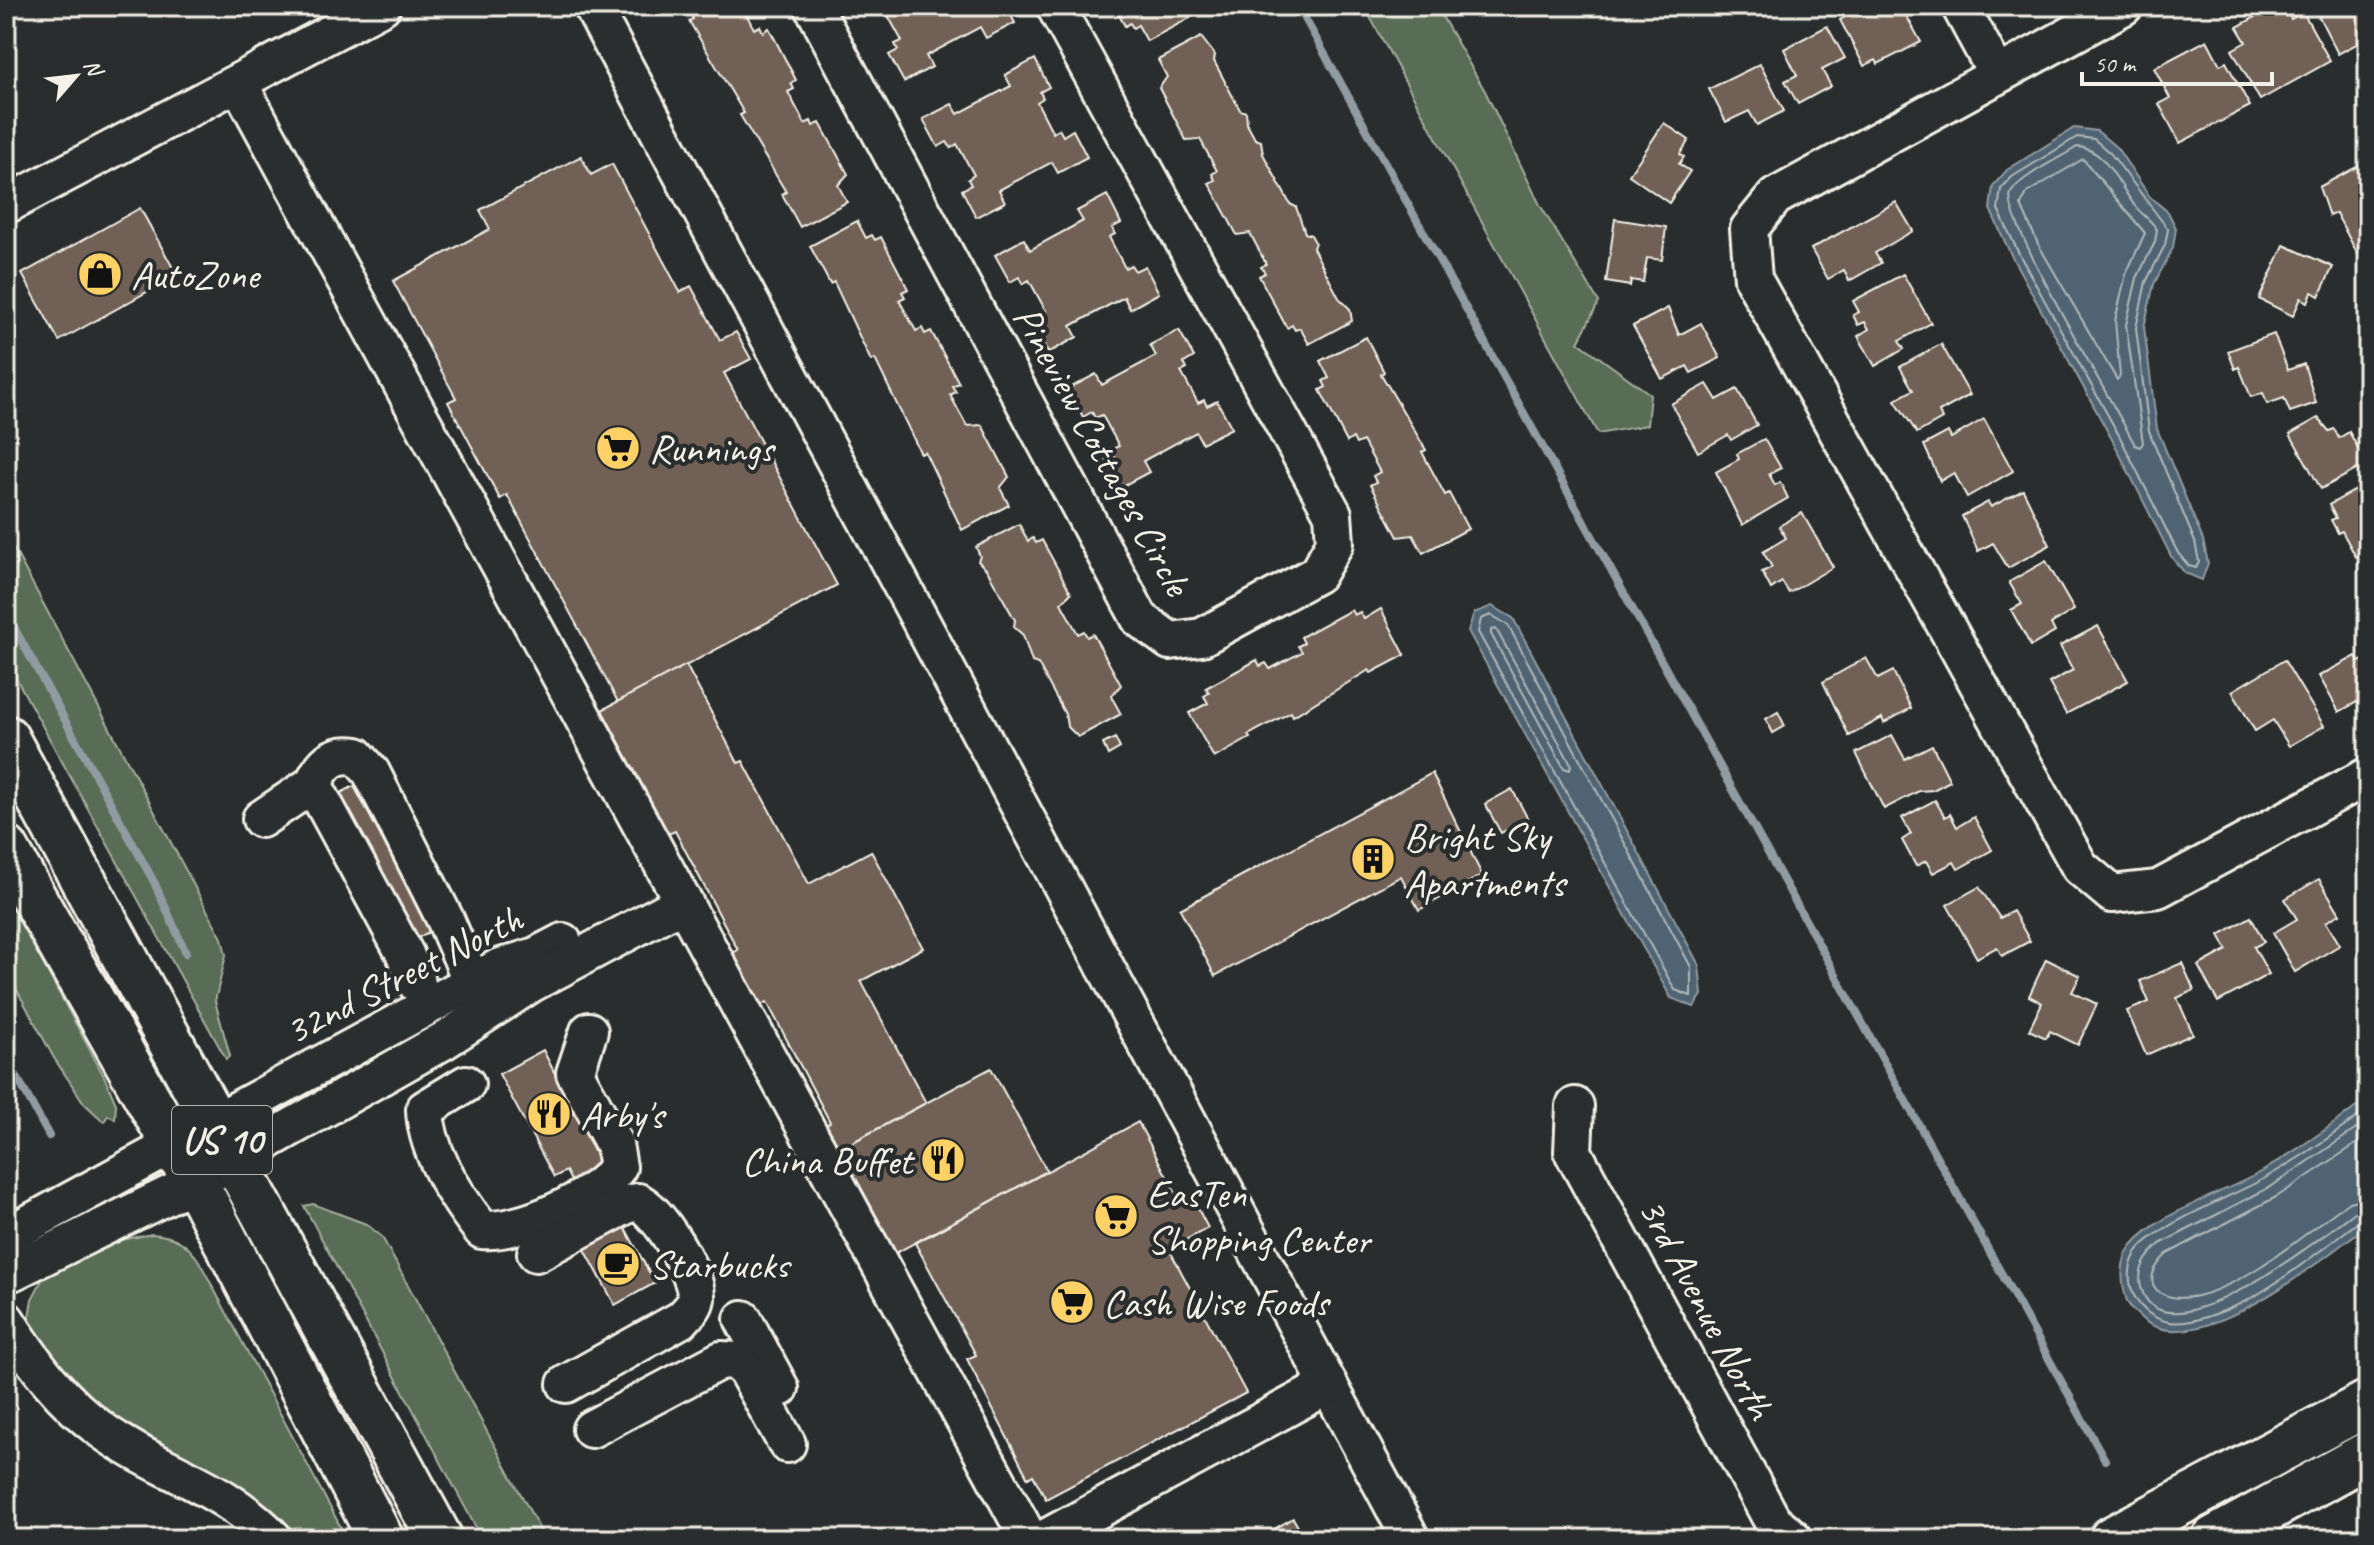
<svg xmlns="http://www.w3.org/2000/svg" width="2374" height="1545" font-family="Caveat,sans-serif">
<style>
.green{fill:#586c56;stroke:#a6ae9f;stroke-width:2}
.water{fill:#4f6473;stroke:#919ca2;stroke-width:2}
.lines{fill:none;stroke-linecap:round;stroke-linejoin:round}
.shore{stroke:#b2b9b9;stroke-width:2}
.stream{stroke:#919ca2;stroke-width:8}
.building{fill:#6f6156;stroke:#f4f1e8;stroke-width:2}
.minor-casing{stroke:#f4f1e8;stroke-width:42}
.major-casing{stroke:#f4f1e8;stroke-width:50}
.minor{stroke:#2a2d2e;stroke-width:36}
.major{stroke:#2a2d2e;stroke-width:44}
.labels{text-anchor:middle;stroke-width:8;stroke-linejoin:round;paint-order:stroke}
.shield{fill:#2a2d2e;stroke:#b7b6b0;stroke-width:2}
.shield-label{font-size:38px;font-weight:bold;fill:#f4f1e8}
.poi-label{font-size:40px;fill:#f4f1e8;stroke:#2a2d2e;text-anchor:start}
.street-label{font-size:40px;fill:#f4f1e8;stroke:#2a2d2e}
</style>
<rect width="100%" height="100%" fill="#2a2d2e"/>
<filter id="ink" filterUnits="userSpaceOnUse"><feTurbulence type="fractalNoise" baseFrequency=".0125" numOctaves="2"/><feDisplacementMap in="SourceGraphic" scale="16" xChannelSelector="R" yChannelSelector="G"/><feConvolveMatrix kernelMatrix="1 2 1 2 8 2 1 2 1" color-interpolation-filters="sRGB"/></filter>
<g filter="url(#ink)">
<g class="green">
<polygon points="1364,6 1436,6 1485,91 1540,205 1599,302 1578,342 1650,394 1647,425 1598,434"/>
<polygon points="6,534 222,938 226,955 215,1001 230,1056 226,1059 6,660"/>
<polygon points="6,895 104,1076 116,1104 115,1119 108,1115 104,1122 84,1103 54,1058 6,970"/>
<polygon points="313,1204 366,1224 382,1237 545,1539 482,1539 304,1206"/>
<path d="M152,1234C175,1236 186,1242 199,1261L347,1539H298L254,1497L225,1477L125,1427L78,1389L34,1334L29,1317L32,1299L43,1278L111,1242Z"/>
</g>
<g class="water">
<polygon points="2074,128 2097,131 2117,148 2150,197 2168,212 2176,228 2173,248 2154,284 2144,327 2157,429 2203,540 2208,563 2202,580 2185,573 2172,558 2114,443 2012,257 1990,209 1993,186 2007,170"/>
<polygon points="1492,606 1513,618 1699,965 1702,995 1694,1007 1671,998 1468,631 1474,613"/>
<path d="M2368,1098V1225C2324,1257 2193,1368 2140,1317C2134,1311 2128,1306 2126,1298C2121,1281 2120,1260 2131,1246C2159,1212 2224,1193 2263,1171C2298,1149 2335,1124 2368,1098Z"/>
</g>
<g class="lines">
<g class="shore">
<polygon points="2077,137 2094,139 2111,154 2168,229 2165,245 2146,282 2136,328 2149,431 2195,542 2199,562 2196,568 2189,566 2178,553 2121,439 2019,254 1998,209 2001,189 2012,177"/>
<path d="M2077,147C2106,148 2119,186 2135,206C2142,215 2152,220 2157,230L2155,242L2137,278L2126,325L2143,443L2140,447L2135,445C2118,410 1999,215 2011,193C2019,177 2062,157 2077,147Z"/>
<polygon points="2083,159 2145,233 2126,274 2115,321 2120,376 2117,380 2038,244 2021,205 2027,193"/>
<polygon points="1491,615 1508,625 1691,967 1691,996 1675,990 1478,632 1481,619"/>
<polygon points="1496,629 1571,764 1570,770 1564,768 1491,634 1491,630"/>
<path d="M2368,1109C2337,1133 2301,1157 2267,1177C2238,1194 2151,1227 2136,1253C2119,1282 2138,1317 2170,1322C2189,1325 2217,1314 2235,1306C2271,1291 2327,1245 2361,1220L2368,1219"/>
<path d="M2368,1121L2272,1186L2160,1244C2147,1256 2137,1268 2141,1287C2162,1367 2325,1234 2355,1212L2368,1209"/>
<path d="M2368,1136L2278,1196L2167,1254C2134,1285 2162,1304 2197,1296C2249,1284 2305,1233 2349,1202L2368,1197"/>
</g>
<g class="stream">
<polyline points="1298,6 2105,1460"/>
<polyline points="6,613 154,882 186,953"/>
<polyline points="6,1057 49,1136"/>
</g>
</g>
<g class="building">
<polygon points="686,6 742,6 754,29 760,26 763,32 769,28 796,80 791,83 794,89 788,92 805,124 811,121 813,126 820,123 848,174 838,185 847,202 800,227 782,194 786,192 740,115 744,113 689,21 693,19"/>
<polygon points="863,6 1006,6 1015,23 986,38 980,27 926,56 932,67 904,82 889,55 898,50 895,44 902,41 885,10 879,13 875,7 866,12"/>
<polygon points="1114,6 1188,6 1190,18 1147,41 1138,25 1133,28 1130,23 1125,26"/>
<polygon points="1853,6 1901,6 1921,42 1878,64 1876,60 1864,66 1840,20 1856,11"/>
<polygon points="2275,6 2284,6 2291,19 2303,12 2330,61 2260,100 2232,50 2246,42 2237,27"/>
<polygon points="2368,6 2368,38 2338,54 2314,7"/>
<polygon points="1827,26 1845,58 1822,70 1831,86 1798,104 1785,81 1797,75 1784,49"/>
<polygon points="1201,37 1215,55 1214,61 1240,110 1246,112 1247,124 1255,139 1261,141 1263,154 1290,204 1296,207 1305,233 1311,235 1315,242 1313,248 1339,298 1350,309 1352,321 1309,344 1300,328 1295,330 1292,325 1287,328 1259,276 1265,273 1261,267 1266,264 1250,233 1237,235 1209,183 1215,180 1212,174 1217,171 1200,139 1186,140 1159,88 1167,77 1158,60"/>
<polygon points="2207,40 2220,65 2226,62 2250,106 2180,143 2159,104 2170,98 2154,68"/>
<polygon points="1035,59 1049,87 1040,92 1043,98 1037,102 1053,133 1059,129 1063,136 1073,130 1087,157 1058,173 1052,162 999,190 1005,202 976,217 962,190 971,185 968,179 974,175 957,144 951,148 947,142 938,147 923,119 952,104 958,114 1011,86 1005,75"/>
<polygon points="1760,64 1784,111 1757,125 1749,111 1726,122 1709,89"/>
<polygon points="1664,123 1689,140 1680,154 1684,157 1679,164 1690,171 1669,203 1629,175"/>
<polygon points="581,156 591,175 612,164 680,292 691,286 720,340 736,332 751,359 724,373 837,585 618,702 507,495 500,499 448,402 456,398 393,281 490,229 480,210"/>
<polygon points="2368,161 2368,247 2357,253 2336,213 2329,216 2319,187"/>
<polygon points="1107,195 1121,223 1112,228 1115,234 1109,237 1125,268 1131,265 1135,271 1145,266 1159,293 1130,309 1124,297 1071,326 1077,337 1048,353 1034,325 1043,321 1040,314 1046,311 1029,280 1023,284 1019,277 1010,282 995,255 1024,239 1030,250 1083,221 1077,211"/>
<polygon points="1896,202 1913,231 1875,253 1881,263 1849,281 1844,270 1828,279 1811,249"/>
<polygon points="140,208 177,275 59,341 22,274"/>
<polygon points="1615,219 1666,227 1662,260 1647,258 1643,282 1631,280 1630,286 1606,282"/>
<polygon points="857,221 866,238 872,235 875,240 881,237 908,289 902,292 905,297 899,300 916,331 922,328 925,334 931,331 959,383 952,386 956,392 950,395 967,426 982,425 1009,477 1000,488 1009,505 962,530 925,452 921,454 875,359 871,361 834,282 830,284 810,246"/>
<polygon points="2284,245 2333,267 2319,296 2312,292 2308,302 2301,298 2293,316 2259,299"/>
<polygon points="1903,274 1931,323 1899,341 1904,349 1875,366 1858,336 1869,329 1865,322 1858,325 1853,315 1859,312 1853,301"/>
<polygon points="1668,308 1679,335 1701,323 1720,358 1691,373 1687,366 1662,379 1633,326"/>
<polygon points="1179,330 1194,357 1184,363 1187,369 1181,372 1198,403 1204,400 1207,406 1217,401 1232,428 1202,443 1196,432 1143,461 1149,472 1121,487 1106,460 1115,456 1112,449 1119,446 1102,415 1095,418 1092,412 1083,417 1068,389 1096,374 1102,385 1156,356 1150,345"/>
<polygon points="2274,334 2288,370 2304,364 2316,403 2290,412 2284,398 2267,404 2263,393 2251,397 2239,367 2235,369 2228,351"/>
<polygon points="1366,337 1384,372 1381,374 1426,450 1422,452 1445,495 1449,493 1468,529 1423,553 1413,535 1398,537 1370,485 1376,482 1373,476 1380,472 1363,441 1356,444 1353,438 1347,442 1320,390 1326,387 1323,381 1329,378 1320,361"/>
<polygon points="1941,344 1970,395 1939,412 1942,419 1917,433 1895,400 1913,390 1900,367"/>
<polygon points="1707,384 1717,400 1737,389 1757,425 1731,440 1728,435 1698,452 1671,404"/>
<polygon points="2318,418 2329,431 2334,429 2339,438 2349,432 2367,464 2321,489 2290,434"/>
<polygon points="1984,419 2013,471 1967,497 1954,473 1940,481 1924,445 1948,432 1951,438"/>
<polygon points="1764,439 1781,468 1769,474 1775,485 1780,482 1788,498 1742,525 1716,472 1739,459 1737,454"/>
<polygon points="2361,487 2368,499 2368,551 2356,557 2342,531 2338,533 2331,520 2336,518 2329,505"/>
<polygon points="2023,490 2050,545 2008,568 1993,543 1978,551 1962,516 1988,502 1991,507"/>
<polygon points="1802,513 1833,567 1789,593 1782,582 1771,589 1762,572 1772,567 1763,552 1786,538 1779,526"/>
<polygon points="1019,524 1028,541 1033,538 1036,543 1042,540 1071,593 1061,603 1078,634 1084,631 1087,637 1093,634 1121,685 1111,696 1121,714 1078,737 1067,726 1065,714 1038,664 1032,662 1023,635 1014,627 1015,620 987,570 978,561 980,556 976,547"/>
<polygon points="2046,561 2074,610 2051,624 2055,632 2031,646 2011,610 2022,604 2009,582"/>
<polygon points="1381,609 1405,655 1371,673 1369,670 1293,716 1291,712 1248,735 1250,738 1214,758 1189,713 1208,703 1204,696 1209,693 1206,688 1257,660 1260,666 1266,663 1270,669 1302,652 1298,646 1304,643 1301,637 1351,610 1354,615 1360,612 1364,619"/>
<polygon points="2098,626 2128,681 2066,714 2049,683 2073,670 2060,646"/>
<polygon points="2356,656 2359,662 2368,657 2368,696 2339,712 2319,676"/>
<polygon points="1866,658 1878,679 1893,671 1911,708 1884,723 1882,718 1849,736 1823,682"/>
<polygon points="2284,660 2324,726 2289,746 2273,720 2255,731 2232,691"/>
<polygon points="686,665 738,763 743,761 809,884 871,851 923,948 861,981 926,1103 840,1149 826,1125 830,1122 767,1002 761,1005 733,953 738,950 675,831 668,834 602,710"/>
<polygon points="1778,712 1785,726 1773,733 1766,719"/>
<polygon points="1892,735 1905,759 1932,745 1950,781 1933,790 1919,791 1884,809 1856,753"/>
<polygon points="1115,738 1120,748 1108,755 1103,744"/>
<polygon points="1432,773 1482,875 1419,910 1401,876 1215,976 1180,909"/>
<polygon points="354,786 431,931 392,951 314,807"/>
<polygon points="1512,789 1528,819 1501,833 1485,804"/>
<polygon points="1935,800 1945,817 1950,814 1957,827 1974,817 1992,850 1958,869 1954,862 1933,873 1926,861 1916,866 1902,840 1911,834 1902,818"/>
<polygon points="2319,879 2340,914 2326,922 2340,945 2295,972 2273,933 2297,919 2285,899"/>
<polygon points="1979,887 2000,918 2013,911 2030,941 2002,956 1997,947 1977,958 1947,905"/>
<polygon points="2251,917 2264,942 2254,947 2269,974 2218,1002 2198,966 2227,950 2219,935"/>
<polygon points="2046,959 2080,976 2072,992 2097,1004 2078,1045 2050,1031 2046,1038 2029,1030 2042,1003 2029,996"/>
<polygon points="2182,963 2194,990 2177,998 2193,1034 2146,1055 2127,1011 2149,1002 2140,981"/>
<polygon points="543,1050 602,1167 572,1183 566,1171 554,1177 499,1074"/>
<polygon points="991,1068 1047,1171 896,1253 840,1149"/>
<polygon points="1138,1122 1182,1205 1193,1199 1208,1228 1169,1249 1246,1393 1046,1499 1033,1475 1028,1478 967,1359 976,1355 915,1243"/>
<polygon points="623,1224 655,1283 615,1305 582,1244"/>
<polygon points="1293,1518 1305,1539 1257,1539"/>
</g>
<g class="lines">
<g class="minor-casing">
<g id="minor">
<polyline points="592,6 1411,1539"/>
<polyline points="813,6 1140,619 1170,641 1202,637 1317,574 1335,543 1333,514 1055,6"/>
<polyline points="1960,6 1997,74"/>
<polyline points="2124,6 1775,197 1749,229 1753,279 2080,867 2112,894 2158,889 2368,776"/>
<polyline points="239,84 1029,1539"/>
<polyline points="6,205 382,6"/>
<polyline points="261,819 313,784"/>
<path d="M417,984L405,954L313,784C323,763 333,752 357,756L371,772L445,919L481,1003"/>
<path d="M466,1084L425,1109C426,1151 456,1197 482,1230C520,1233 597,1198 618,1167L614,1144L575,1073L589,1031"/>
<polyline points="1575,1106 1573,1152 1772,1520 1794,1539"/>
<polyline points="6,1236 498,968 536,956 563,942"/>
<path d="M536,1253L628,1204L638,1202C659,1211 698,1275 696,1298C695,1307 688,1312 682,1319L566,1384"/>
<polyline points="6,1271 12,1272 195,1182 445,1040 532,983 684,902"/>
<polyline points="743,1319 780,1388"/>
<path d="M6,1320C33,1362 61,1401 103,1431C160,1472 223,1485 274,1539"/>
<polyline points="591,1429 721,1360 736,1361 746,1370 787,1444"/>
<polyline points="1044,1539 1329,1385"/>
</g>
</g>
<g class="major-casing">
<g id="major">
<polyline points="6,738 440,1539"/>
<polyline points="6,849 195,1182 381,1539"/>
<polyline points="2112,1539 2368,1403"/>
<polyline points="2214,1539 2368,1454"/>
</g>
</g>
<use href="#minor" class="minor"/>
<use href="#major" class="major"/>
</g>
</g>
<defs>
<g id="shop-disc" transform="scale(2.3)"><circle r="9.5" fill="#ffd166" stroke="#2a2d2e"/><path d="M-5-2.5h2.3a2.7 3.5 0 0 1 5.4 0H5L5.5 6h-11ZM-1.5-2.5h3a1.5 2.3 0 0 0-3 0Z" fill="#111"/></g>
<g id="supermarket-disc" transform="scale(2.3)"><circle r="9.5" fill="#ffd166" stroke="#2a2d2e"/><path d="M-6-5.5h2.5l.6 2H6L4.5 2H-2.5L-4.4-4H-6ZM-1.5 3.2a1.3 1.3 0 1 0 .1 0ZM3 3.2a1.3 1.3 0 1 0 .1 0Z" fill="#111"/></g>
<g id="building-disc" transform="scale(2.3)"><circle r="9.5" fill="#ffd166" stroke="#2a2d2e"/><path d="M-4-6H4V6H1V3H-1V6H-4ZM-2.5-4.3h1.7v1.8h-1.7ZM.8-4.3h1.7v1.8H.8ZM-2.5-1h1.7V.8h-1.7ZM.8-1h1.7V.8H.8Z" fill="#111"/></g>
<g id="restaurant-disc" transform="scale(2.3)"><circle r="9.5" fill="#ffd166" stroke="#2a2d2e"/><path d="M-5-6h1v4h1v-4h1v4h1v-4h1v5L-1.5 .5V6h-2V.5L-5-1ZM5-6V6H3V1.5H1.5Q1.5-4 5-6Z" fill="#111"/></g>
<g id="cafe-disc" transform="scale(2.3)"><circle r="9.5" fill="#ffd166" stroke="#2a2d2e"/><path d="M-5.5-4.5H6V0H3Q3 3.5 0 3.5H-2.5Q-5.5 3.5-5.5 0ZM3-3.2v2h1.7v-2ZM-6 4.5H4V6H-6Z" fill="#111"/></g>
</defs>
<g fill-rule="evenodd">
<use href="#shop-disc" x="100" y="274"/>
<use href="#supermarket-disc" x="618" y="448"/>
<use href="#building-disc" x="1373" y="859"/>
<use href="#restaurant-disc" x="549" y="1114"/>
<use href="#restaurant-disc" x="943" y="1160"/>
<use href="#supermarket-disc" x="1116" y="1216"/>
<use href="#cafe-disc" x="618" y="1264"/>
<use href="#supermarket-disc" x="1072" y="1302"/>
</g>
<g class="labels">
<rect class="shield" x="172" y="1106" width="100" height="68" rx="6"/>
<g class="shield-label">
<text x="222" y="1153">US 10</text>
</g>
<g class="poi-label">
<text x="131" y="288">AutoZone</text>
<text x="649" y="462">Runnings</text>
<text x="1404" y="850">Bright Sky<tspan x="1404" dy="46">Apartments</tspan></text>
<text x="580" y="1128">Arby's</text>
<text x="912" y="1174" text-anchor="end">China Buffet</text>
<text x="1147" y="1207">EasTen<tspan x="1147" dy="46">Shopping Center</tspan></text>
<text x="649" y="1278">Starbucks</text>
<text x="1103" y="1316">Cash Wise Foods</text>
</g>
<g class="street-label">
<text transform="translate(1103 450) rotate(61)" y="14">Pineview Cottages Circle</text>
<text transform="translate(403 974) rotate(-27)" y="14">32nd Street North</text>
<text transform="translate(1707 1308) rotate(62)" y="14">3rd Avenue North</text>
</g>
</g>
<rect width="2374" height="1545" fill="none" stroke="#2a2d2e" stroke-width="32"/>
<rect x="16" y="16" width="2342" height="1513" fill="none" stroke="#f4f1e8" stroke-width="3" filter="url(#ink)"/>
<g transform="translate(76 76) rotate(62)" stroke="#2a2d2e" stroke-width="6" paint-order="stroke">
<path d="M0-6L14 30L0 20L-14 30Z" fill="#f4f1e8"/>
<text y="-12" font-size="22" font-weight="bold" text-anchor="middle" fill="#f4f1e8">N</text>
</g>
<path d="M2082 72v12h190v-12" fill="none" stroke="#f4f1e8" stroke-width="4"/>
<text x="2094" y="72" font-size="24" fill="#f4f1e8" stroke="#2a2d2e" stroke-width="6" paint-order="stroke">50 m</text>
</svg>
